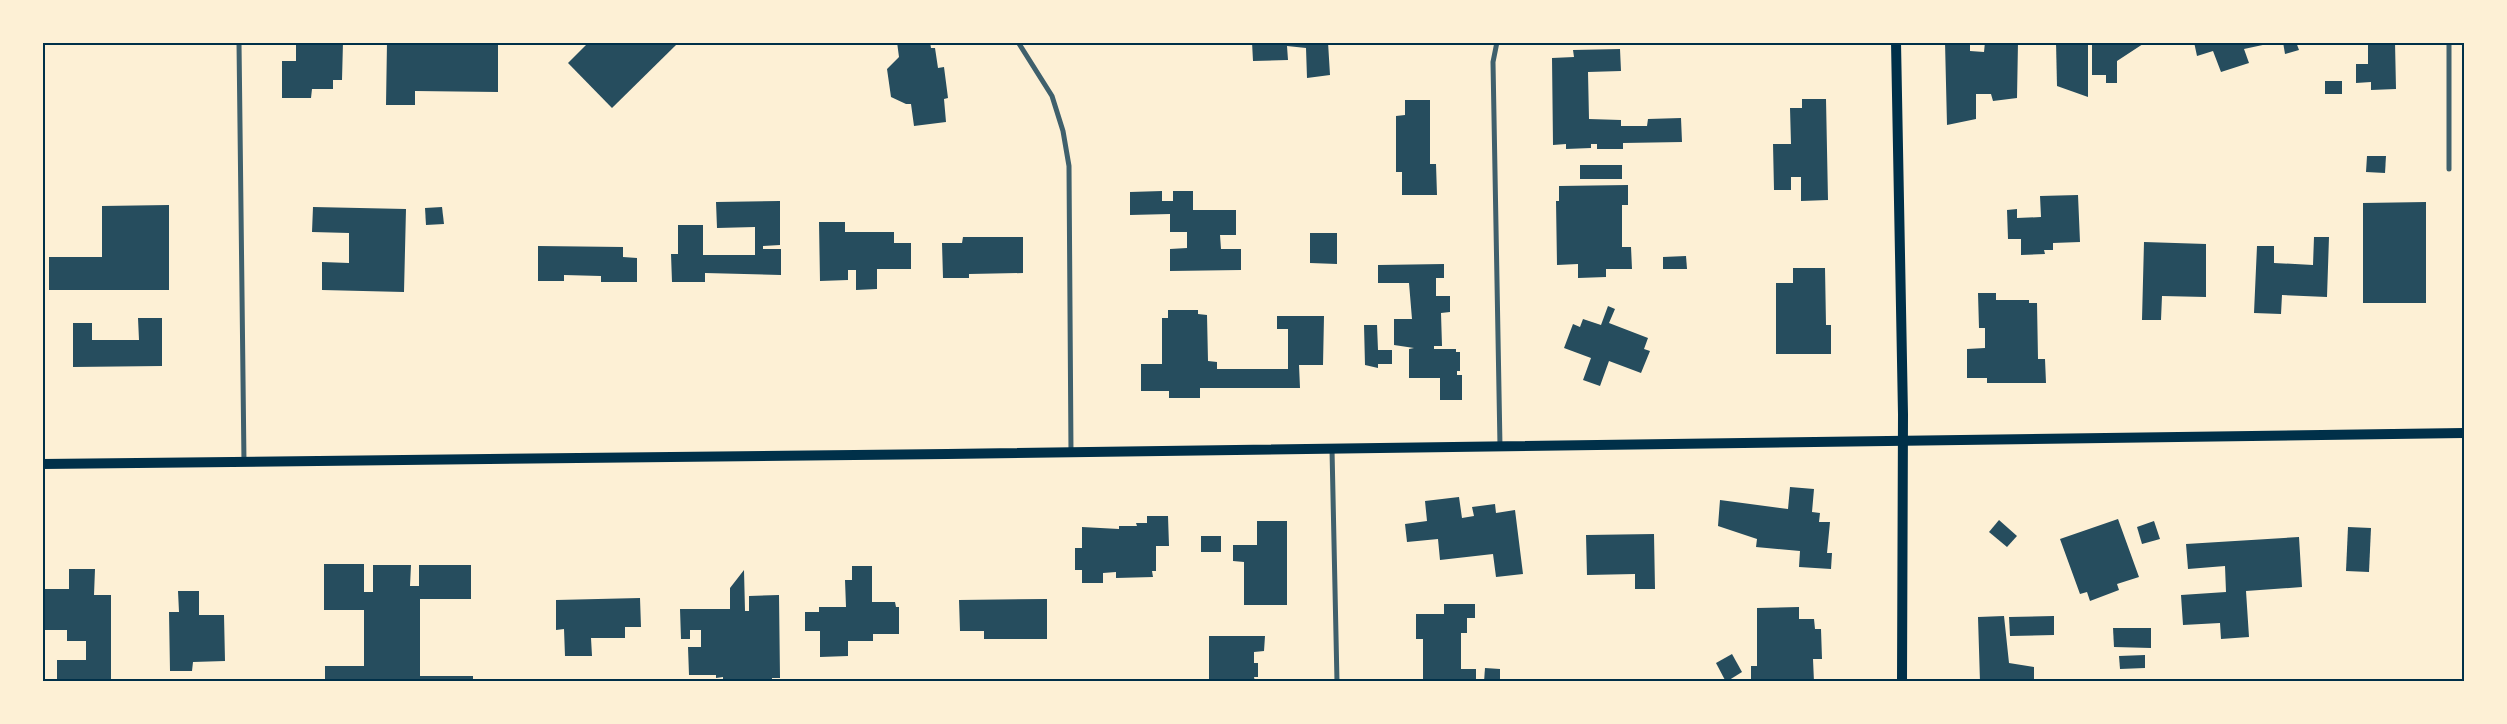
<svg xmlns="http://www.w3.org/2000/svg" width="2507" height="724" font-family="'Space Grotesk',sans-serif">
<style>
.building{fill:#264d5e}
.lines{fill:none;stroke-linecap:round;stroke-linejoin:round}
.minor{stroke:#3f606c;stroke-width:5}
.secondary{stroke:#003049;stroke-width:10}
.neatline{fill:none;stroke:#003049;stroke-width:2}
</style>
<rect width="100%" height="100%" fill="#fdf0d5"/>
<g class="building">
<polygon points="119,42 158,42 158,45 119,44"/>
<polygon points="296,42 343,42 342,80 333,80 333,89 312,89 311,98 282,98 282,61 296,61"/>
<polygon points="387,42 498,42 498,92 415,91 415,105 386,105"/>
<polygon points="589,42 674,42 676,45 612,108 568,63"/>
<polygon points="897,42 930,42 931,48 935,48 938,68 944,67 948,98 944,99 946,122 914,126 911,104 906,104 891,97 887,69 899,57"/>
<polygon points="1252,42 1328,42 1330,75 1307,78 1306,48 1287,46 1288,60 1253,61"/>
<polygon points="1945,42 1970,42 1970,51 1984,52 1985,42 2018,42 2017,98 1993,101 1991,94 1976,94 1976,119 1947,125"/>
<polygon points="2056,42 2088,42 2088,97 2057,86"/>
<polygon points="2092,42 2146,42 2117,61 2117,83 2106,83 2106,75 2092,75"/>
<polygon points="2194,42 2271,42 2272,43 2244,49 2249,63 2221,72 2213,51 2197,56"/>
<polygon points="2283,42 2296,42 2299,50 2285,54"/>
<polygon points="2368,42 2395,42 2396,89 2371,90 2371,82 2356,83 2356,64 2368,64"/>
<polygon points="1620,49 1621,71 1588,72 1589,119 1621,120 1621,126 1647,126 1648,119 1681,118 1682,142 1623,143 1623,149 1597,149 1597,144 1591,144 1591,148 1566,149 1566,144 1553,145 1552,58 1574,57 1573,50"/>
<rect x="2325" y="81" width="17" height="13"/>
<polygon points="1802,99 1826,99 1828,200 1801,201 1801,177 1791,177 1791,190 1774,190 1773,144 1791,144 1790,108 1802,108"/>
<polygon points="1405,100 1430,100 1430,164 1436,164 1437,195 1402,195 1402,172 1396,172 1396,116 1405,115"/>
<polygon points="2367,156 2386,156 2385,173 2366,172"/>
<rect x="1580" y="165" width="42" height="14"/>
<polygon points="1628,185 1628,205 1622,205 1622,247 1631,247 1632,269 1606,269 1606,277 1578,278 1578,264 1557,265 1556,201 1559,201 1559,186"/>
<polygon points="1162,191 1162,201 1173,201 1173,191 1193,191 1193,210 1236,210 1236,235 1220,235 1221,249 1241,249 1241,270 1170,271 1170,249 1187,248 1187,232 1170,232 1170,214 1130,215 1130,192"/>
<polygon points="2078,195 2080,242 2053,243 2053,250 2044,250 2045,254 2021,255 2021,239 2008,239 2007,210 2017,209 2017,218 2041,217 2040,196"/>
<polygon points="780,201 780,245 763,246 763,249 781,249 781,275 705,273 705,282 672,282 671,254 678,254 678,225 703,225 703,255 755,255 755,227 717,228 716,202"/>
<polygon points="2426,202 2426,303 2363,303 2363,203"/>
<polygon points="169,205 169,290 49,290 49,257 102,257 102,206"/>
<polygon points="313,207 406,209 404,292 322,290 322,262 349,263 349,233 312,232"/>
<polygon points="442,207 444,224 426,225 425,208"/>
<polygon points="819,222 845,222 845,232 894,232 894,243 911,243 911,269 877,269 877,289 856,290 856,270 848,270 848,280 820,281"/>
<polygon points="1310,233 1337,233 1337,264 1310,263"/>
<polygon points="963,237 1023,237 1023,273 969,274 969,278 943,278 942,243 962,243"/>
<polygon points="2314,237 2329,237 2327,297 2282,295 2281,314 2254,313 2257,246 2274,246 2274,263 2313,265"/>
<polygon points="2144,242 2206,244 2206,297 2162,296 2161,320 2142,320"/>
<polygon points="538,246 623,247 623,257 637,258 637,282 601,282 601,276 564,275 564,281 538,281"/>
<polygon points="1686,256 1687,269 1663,269 1663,257"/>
<polygon points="1444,264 1444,278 1436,278 1436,296 1450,296 1450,312 1441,313 1442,346 1434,346 1434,349 1456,349 1456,352 1460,352 1460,371 1457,371 1457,375 1462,375 1462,400 1440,400 1440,378 1409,378 1409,349 1414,348 1394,345 1394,319 1412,319 1409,283 1378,283 1378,265"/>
<polygon points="1793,268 1825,268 1826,325 1831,325 1831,354 1776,354 1776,283 1793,283"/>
<polygon points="1978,293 1996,293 1996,300 2029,300 2029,303 2037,303 2038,359 2045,359 2046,383 1987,383 1987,378 1967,378 1967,349 1985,348 1985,328 1979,328"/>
<polygon points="1608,306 1615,309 1609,323 1648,338 1644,349 1650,351 1641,373 1609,361 1600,386 1583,380 1591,358 1564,348 1573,324 1580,327 1583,319 1601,325"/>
<polygon points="1168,310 1198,310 1198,314 1207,315 1208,361 1217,362 1217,369 1288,369 1288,329 1277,329 1277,316 1324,316 1323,365 1299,365 1300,388 1200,388 1200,398 1169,398 1169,391 1141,391 1141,364 1162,364 1162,318 1168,318"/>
<polygon points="138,318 162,318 162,366 73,367 73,323 92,323 92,340 139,340"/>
<polygon points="1364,325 1377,325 1378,350 1392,350 1392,364 1378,364 1378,368 1365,365"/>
<polygon points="1790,487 1814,489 1812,512 1820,513 1819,522 1830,522 1827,553 1832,553 1831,569 1799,567 1800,551 1756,547 1757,539 1718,526 1720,500 1788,509"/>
<polygon points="1459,497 1462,518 1474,516 1472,507 1495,504 1496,513 1515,510 1523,574 1496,577 1493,554 1440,560 1438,539 1407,542 1405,524 1427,521 1425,501"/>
<polygon points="1147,516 1168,516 1169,546 1156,546 1156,571 1152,571 1153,577 1116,578 1116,572 1103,573 1103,583 1082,583 1082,570 1075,570 1075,548 1082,548 1082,527 1119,529 1119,526 1137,526 1136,523 1147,523"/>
<polygon points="2118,519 2139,577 2117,584 2119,590 2090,601 2087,592 2080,594 2060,539"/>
<polygon points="1999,520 2017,536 2007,547 1989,532"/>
<polygon points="1257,521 1287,521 1287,605 1244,605 1244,562 1233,561 1233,545 1257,545"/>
<polygon points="2154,521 2160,539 2142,544 2137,527"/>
<polygon points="2348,527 2371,528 2369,572 2346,571"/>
<polygon points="1654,534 1655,589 1635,589 1635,574 1587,575 1586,535"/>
<rect x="1201" y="536" width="20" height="16"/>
<polygon points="2299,537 2302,587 2246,591 2249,637 2221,639 2220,623 2183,625 2181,595 2226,592 2225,566 2188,569 2186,544"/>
<polygon points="324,564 364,564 364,592 373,592 373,565 411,565 410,586 419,586 419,565 471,565 471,599 420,599 420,676 473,676 473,682 325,682 325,666 364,666 364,610 324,610"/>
<polygon points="852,566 872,566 872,602 895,602 896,607 899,607 899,634 873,634 873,641 848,641 848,656 820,657 820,631 805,631 805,612 819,612 819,607 846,607 845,580 852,580"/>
<polygon points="69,569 95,569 94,595 111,595 111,682 57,682 57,660 86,660 86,641 67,641 67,630 42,630 42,589 69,589"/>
<polygon points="744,570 745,611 749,611 749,596 779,595 780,678 772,678 772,682 723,682 723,677 716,678 716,675 689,675 688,647 701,647 701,630 690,630 690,639 681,639 680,609 730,609 730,588"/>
<polygon points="178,591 199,591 199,615 224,615 225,661 193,662 192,671 170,671 169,612 179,612"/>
<polygon points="640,598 641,627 625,627 625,638 591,638 592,656 565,656 564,629 556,630 556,600"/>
<polygon points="1047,599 1047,639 984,639 984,631 960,631 959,600"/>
<polygon points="1444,604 1475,604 1475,618 1467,618 1467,633 1461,633 1461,669 1476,669 1476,682 1423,682 1423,639 1416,639 1416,614 1444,614"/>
<polygon points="1799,607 1799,619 1814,619 1815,629 1821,629 1822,659 1813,659 1814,682 1751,682 1751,666 1757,666 1757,608"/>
<polygon points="2004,616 2009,663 2034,667 2034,682 1980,682 1978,617"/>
<polygon points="2054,616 2054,635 2010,636 2009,617"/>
<polygon points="2113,628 2151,628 2151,648 2114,647"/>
<polygon points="1209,636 1265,636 1264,651 1254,652 1254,663 1258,663 1258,677 1254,677 1255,682 1209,682"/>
<polygon points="1732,654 1742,672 1726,682 1716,663"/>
<polygon points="2145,655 2145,668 2120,669 2119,656"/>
<polygon points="1485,668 1500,669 1500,682 1484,682"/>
</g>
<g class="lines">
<g class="minor">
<polyline points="239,42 244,462"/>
<polyline points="1018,42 1052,96 1063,131 1069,166 1071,452"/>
<polyline points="1497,42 1493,62 1500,446"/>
<polyline points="2449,169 2449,42"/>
<polyline points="1332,449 1337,682"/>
</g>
<g class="secondary">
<polyline points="1896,42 1903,414 1902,682"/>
<polyline points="42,464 947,454 2464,433"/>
</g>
</g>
<rect width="2507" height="724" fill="none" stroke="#fdf0d5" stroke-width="88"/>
<rect x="44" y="44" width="2419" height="636" class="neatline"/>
</svg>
